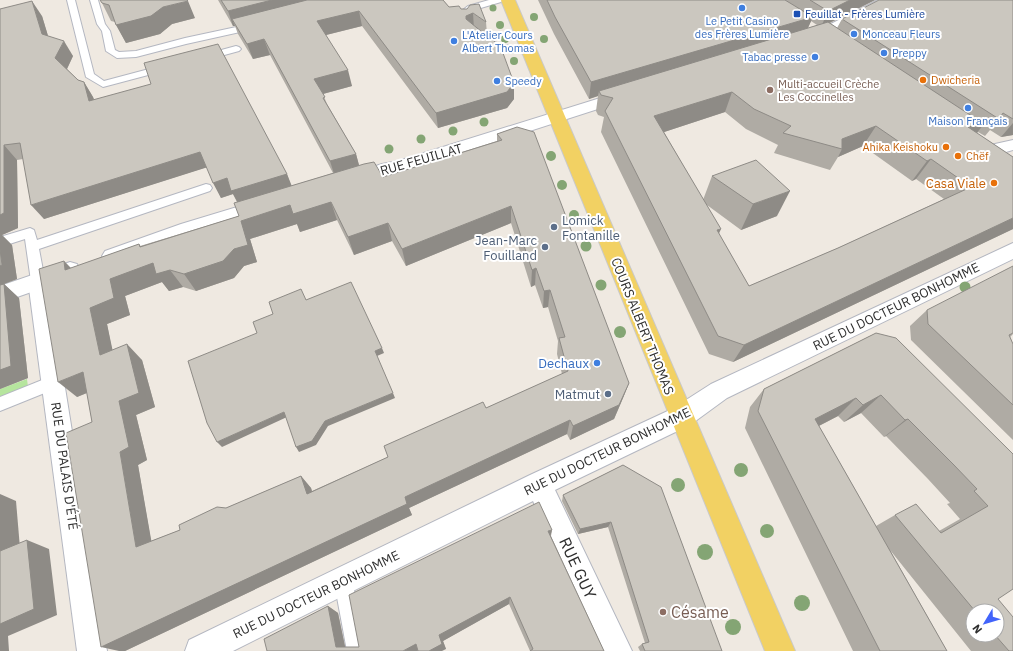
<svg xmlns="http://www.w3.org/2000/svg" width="1013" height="651" font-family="'IBM Plex Sans',sans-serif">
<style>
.green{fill:#b6e59e}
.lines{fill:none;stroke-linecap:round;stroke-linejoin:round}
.lane-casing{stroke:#b4b7c1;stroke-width:2}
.street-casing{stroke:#b4b7c1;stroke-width:2}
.secondary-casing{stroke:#b4b7c1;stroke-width:2}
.primary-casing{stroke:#c9c9c9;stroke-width:2}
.lane{fill:#fff;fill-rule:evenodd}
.street{fill:#fff;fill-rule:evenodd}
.secondary{fill:#fff;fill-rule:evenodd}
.primary{fill:#f2d163;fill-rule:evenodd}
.tree{fill:#84a574}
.wall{fill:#afaba4;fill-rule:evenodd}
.shaded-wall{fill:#8e8b86}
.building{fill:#cbc7bf;stroke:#8e8b86;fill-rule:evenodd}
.shop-dot{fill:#3f7fe0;stroke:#fff;stroke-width:1.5}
.transit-dot{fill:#1a4fb4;stroke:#fff;stroke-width:1.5}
.food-dot{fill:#e8710a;stroke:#fff;stroke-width:1.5}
.education-dot{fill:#8d6e63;stroke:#fff;stroke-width:1.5}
.service-dot{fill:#5c6f8a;stroke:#fff;stroke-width:1.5}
.labels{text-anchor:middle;stroke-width:4;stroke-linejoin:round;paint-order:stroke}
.far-transit-label{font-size:11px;fill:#164399;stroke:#fff;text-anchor:start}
.far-shop-label{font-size:11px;fill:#366cbe;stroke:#fff;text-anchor:start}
.far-food-label{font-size:11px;fill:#c56008;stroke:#fff;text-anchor:start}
.far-education-label{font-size:11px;fill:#785e54;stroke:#fff;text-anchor:start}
.street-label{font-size:13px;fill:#2e2e2e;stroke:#fff}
.food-label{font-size:13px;fill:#c56008;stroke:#fff;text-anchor:end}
.service-label{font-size:13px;fill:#4e5e75;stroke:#fff;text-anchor:end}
.shop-label{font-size:13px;fill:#366cbe;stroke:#fff;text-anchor:end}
.near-street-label{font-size:16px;fill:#2e2e2e;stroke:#fff}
.near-education-label{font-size:16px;fill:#785e54;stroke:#fff;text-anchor:start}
</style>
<rect width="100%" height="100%" fill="#efe9e1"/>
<polygon class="green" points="27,379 28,387 0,398 0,389"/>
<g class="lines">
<g class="lane-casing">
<g id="lane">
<polygon points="67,0 75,0 94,74 104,81 164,65 169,68 167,70 103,87 86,77"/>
<polygon points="90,0 98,0 105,24 110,31 115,50 119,52 136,51 185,38 255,23 259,26 258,28 186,44 136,57 117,58 106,51 102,31 97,24"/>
<polygon points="489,0 502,0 501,2 474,10 463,16 459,13 468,6"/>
<polygon points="484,38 502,45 530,48 535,51 530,54 500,51 481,43 479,41"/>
<polygon points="236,46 239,47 241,49 239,51 206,60 201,57 203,55"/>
<polygon points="206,184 210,185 212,188 210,191 39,249 45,281 43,285 38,286 33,285 31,281 25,239 0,247 0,237 30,228 34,230 37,240"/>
<polygon points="52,376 57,378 59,383 57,388 0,411 0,397"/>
<polygon points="343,572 349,575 352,581 367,651 347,651 334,581 337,575"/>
</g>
</g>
<g class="street-casing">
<g id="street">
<polygon points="1013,140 1013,150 992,156 986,154 983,150 986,146"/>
<polygon points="1013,243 1013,259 727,398 690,425 555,490 632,651 601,651 533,501 233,651 185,651 189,640 530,475 672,409 711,384"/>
<polygon points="38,273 45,275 48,281 107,651 77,651 28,281 31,275"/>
</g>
</g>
<g class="secondary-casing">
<g id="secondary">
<path d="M878,0H895L893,3C874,12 821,46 803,41L801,38L803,35L815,32Z"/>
<polygon points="626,90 632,92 634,95 632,98 406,171 384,176 350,186 344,184 341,180 344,176 382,164 398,161"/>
<polygon points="267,198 274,200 276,205 274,210 195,234 112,264 105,261 102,256 105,251 181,224"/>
<polygon points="70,262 77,264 80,270 77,276 0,303 0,286"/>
</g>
</g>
<g class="primary-casing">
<polygon id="primary" points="501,0 515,0 795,651 765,651"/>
</g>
<use href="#lane" class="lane"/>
<use href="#street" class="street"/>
<use href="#secondary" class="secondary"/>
<use href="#primary" class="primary"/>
</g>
<g class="tree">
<circle cx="493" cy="8" r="3.5"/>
<circle cx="534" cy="17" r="4"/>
<circle cx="500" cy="25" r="4"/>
<circle cx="505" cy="39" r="4"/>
<circle cx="544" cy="39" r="4"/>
<circle cx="514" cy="61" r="4"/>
<circle cx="522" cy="82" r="4"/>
<circle cx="484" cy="122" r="4.5"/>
<circle cx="453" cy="131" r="4.5"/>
<circle cx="421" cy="139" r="4.5"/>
<circle cx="389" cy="149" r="4.5"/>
<circle cx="551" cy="156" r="5"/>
<circle cx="562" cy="185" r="5"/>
<circle cx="574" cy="215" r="5"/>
<circle cx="586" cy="246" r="5.5"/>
<circle cx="601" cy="285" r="5.5"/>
<circle cx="965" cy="287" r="5.5"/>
<circle cx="620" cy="332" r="6"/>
<circle cx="741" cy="470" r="7"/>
<circle cx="678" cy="485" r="7"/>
<circle cx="767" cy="531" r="7"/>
<circle cx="705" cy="552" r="8"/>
<circle cx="802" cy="603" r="8"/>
<circle cx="733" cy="627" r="8"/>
</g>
<g class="wall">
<path d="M218,0H443L449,7L461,9H467L486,22L487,34L496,46L514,83V99L507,108L438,128L362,26L326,35L352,86L323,94L327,104L356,154L359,165L383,177L497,141V134L517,127L629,383L623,398L614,419L570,440L567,434L409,508L412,515L125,651L92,422L87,393L77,397L64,261L71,268L139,244L140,246L239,216L237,202L233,194L221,198L207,167L44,219L23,159L17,160L18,228L2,235L12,245L17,279L4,284L19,298L28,378L0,389V9L42,16L48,36L73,56L67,69L78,80L84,82L93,97L94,99L287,174L291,186L333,173L270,55L253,59L238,34L235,26H233ZM337,220L354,255L392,241L406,266L511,223L531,287L535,285L543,308L548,307L558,341L557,354L562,374L486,408L388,457L312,491L311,488L301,476L226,508L180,530L151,541L138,465L147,460L136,415L155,407L142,360L112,350L107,324L130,315L125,296L162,282L169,291L183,287L196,291L234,278L244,266L257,262L250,239L297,224L300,232Z"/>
<path d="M538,0H875L830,23L837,28L842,19L1013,0V135L1001,137L990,130L985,136L978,132L977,133L1013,157V229L733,362L709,354L601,132L604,117L598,115L596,111L598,96L589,99L554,34ZM811,21L817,25L808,28ZM725,112L746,129L778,145L774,153L830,170L838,157L863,146L912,181L916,179L944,199L838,248L749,286L719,234L707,205L741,230L777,216L712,176L703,200L664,132Z"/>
<polygon points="102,3 195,18 172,24 160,34 126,43 115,22 111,21"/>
<polygon points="927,310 1013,334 1010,337 1013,344 1013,440 911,340 910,326"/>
<path d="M876,333L1013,454L998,599L1013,651H971L890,550L947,651H853L745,428L750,407L764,389ZM861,413L884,437L886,436L928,479L950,503L947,504L960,519L939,531L895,515L876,526L819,426L838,416L844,422ZM973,611H997V635H973Z"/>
<polygon points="623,465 722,651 640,651 638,647 642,644 645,643 608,527 578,534 562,501 563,495"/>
<polygon points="552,530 551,536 604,651 530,651 509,604 443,641 446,649 267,651 328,606 338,613 345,647 359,647"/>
</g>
<g class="shaded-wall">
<polygon points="272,0 331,0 232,19 235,26 233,26 228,11"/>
<polygon points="850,0 875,0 821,27 828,11"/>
<polygon points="32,1 42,16 52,49 42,34"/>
<polygon points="188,1 195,18 172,24 160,34 126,43 116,25 163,7"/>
<polygon points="359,11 362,26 322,36 317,21"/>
<polygon points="473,13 474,29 466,19 466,16"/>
<polygon points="813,17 805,34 599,91 598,96 589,99 591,82"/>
<polygon points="264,39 270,55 253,59 247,44"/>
<polygon points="64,41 73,56 65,73 55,58"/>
<polygon points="348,70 352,86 319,95 314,79"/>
<polygon points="84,82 93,97 99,116 89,101"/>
<polygon points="514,83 514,99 507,108 438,128 436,113"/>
<polygon points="732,92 725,112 649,137 654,116"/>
<polygon points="1013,123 1013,135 1001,137"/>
<polygon points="984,124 968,144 968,127"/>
<polygon points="876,126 863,146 838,157 842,149 842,139"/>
<polygon points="4,145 17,160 18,228 2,235 12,245 17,279 4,284 19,298 28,378 0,389 0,215"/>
<polygon points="200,152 208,167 44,219 31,205"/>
<polygon points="356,154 360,169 335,177 330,161"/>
<polygon points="931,159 916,179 912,181 927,161"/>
<polygon points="287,174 293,189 239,205 233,194 221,198 213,183 227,178"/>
<polygon points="790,191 777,216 741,230 753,204"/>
<polygon points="331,202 337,220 300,232 297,224 250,239 257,262 244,266 234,278 196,291 184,274 241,221 290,205"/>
<polygon points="511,206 511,223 406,266 402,249"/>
<polygon points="1013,218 1013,229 733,362 744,345"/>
<polygon points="388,223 392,241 354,255 348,237"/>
<polygon points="721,229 712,249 717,230"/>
<polygon points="139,244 152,262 170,270 183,287 169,291 162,282 125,296 130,315 107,324 117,371 100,355 90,308 110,279 140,247"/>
<polygon points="64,261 80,278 65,270"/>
<polygon points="536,268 535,285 531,287 532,270"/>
<polygon points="550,290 548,307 543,308 544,291"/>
<polygon points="127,344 142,360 155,407 136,415 147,460 138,465 154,556 136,547 120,452 119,401"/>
<polygon points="382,348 384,353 377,356 375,351"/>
<polygon points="83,372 101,387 77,397 58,382"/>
<polygon points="629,383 623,398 614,419 570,440 573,426"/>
<polygon points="393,393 395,398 328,426 316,445 299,452 296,447 325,421"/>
<polygon points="881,395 861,413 844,422 863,405"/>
<polygon points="856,398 838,416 799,436 815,419"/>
<polygon points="284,412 287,417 222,447 217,442"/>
<polygon points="908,419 886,436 884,437 905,420"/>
<polygon points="570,420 567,434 409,508 412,515 125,651 119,651 101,647 405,497"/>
<polygon points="301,476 311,488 316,505 307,494"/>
<polygon points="0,494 16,501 21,560 0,553"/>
<polygon points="611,522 608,527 578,534 580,529"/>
<polygon points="552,530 549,541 548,531"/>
<polygon points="27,540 49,549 57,615 8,636 9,651 0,651 0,624"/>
<polygon points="510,597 509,604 443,641 446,649 442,651 429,651 439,635"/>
<polygon points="328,606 338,613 346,651 336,647"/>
<polygon points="416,644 418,651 403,651"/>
</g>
<g class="building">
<polygon points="100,0 187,0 188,1 163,7 151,16 116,25 109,5 102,3"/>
<polygon points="221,0 272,0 228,11"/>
<polygon points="307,0 443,0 449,7 459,6 461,9 467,9 470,5 479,4 486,22 473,13 466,16 466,19 482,32 492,35 496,46 500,45 514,83 507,92 436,113 359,11 317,21 348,70 314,79 325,97 323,98 356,154 330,161 264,39 247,44 232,19"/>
<polygon points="547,0 785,0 813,17 591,82 555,17"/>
<polygon points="810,0 850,0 828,11"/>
<polygon points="879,0 1013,0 1013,119 1003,113 999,119 842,19"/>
<polygon points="32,1 42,34 64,41 55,58 78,80 84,82 89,101 151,84 144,63 218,44 287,174 231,191 227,178 213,183 200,152 31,205 20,143 4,145 4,213 0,215 0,9"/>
<path d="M828,22L984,124L968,127L1013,157V218L744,345L718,336L605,111L613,98L601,95L599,91ZM732,92L754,109L791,126L783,133L842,149V139L876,126L927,161L931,159L971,187L838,248L749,286L717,230L721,229L654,116Z"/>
<path d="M517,127L534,132L629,383L619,405L573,426L570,420L405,497L407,504L101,647L66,433L92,422L83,372L58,382L39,269L64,261L65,270L139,244L140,247L239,216L234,203L364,164L374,162L383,177L502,140L497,134ZM331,202L348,237L388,223L402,249L511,206L532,270L536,268L544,291L550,290L565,337L559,338L568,371L486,408L483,402L384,446L388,457L307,494L301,476L226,508L217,507L179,525L180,530L136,547L120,452L129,447L119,401L139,393L127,344L100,355L90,308L114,298L110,279L153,263L156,274L170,270L184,274L223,261L234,249L248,245L241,221L290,205L293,214Z"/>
<polygon points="756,160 790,191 753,204 712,176"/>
<polygon points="0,249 2,265 0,266"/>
<polygon points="1013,266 1013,333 1009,335 1013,344 1013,405 928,324 927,310"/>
<polygon points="351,282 382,348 375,351 393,393 325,421 312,441 296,447 284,412 217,442 207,423 188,361 257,333 253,322 273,314 269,302 301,289 306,300"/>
<polygon points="4,284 11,366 0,370 0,285"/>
<polygon points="876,333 896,338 1013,454 1013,589 998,599 1013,617 1013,651 1009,651 995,635 997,635 997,611 975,611 895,515 916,504 941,533 988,506 974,491 977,489 953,464 908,419 905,420 881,395 863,405 856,398 815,419 947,651 880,651 758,411 764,389"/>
<polygon points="623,465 661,487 722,651 645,651 642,644 649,642 611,522 580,529 563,495"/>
<polygon points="539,502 552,530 548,531 604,651 530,651 533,649 510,597 439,635 442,644 429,651 418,651 416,644 403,651 267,651 264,639 328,606 336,647 359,647 349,595"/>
<polygon points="27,540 34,609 0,624 0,551"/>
</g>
<g class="shop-dot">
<circle cx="742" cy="8" r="4"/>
<circle cx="854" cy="34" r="4"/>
<circle cx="454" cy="41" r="4"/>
<circle cx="884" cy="53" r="4"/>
<circle cx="815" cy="57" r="4"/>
<circle cx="497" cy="81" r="4"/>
<circle cx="968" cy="108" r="4"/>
<circle cx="597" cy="363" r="4"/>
</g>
<rect class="transit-dot" x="793" y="10" width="8" height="8" rx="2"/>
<g class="food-dot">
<circle cx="923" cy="80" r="4"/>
<circle cx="946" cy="147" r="4"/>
<circle cx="958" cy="156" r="4"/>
<circle cx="994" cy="183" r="4"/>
</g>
<g class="education-dot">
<circle cx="770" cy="90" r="4"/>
<circle cx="663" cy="612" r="4"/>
</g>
<g class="service-dot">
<circle cx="554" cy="227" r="4"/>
<circle cx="545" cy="247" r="4"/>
<circle cx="608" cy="394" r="4"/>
</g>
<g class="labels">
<g class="far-transit-label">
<text x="805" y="18">Feuillat - Frères Lumière</text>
</g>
<g class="far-shop-label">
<text x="742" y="25" text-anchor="middle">Le Petit Casino<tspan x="742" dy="13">des Frères Lumière</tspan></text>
<text x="862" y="38">Monceau Fleurs</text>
<text x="462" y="39">L'Atelier Cours<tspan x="462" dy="13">Albert Thomas</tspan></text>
<text x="892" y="57">Preppy</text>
<text x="807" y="61" text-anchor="end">Tabac presse</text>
<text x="505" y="85">Speedy</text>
<text x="968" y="125" text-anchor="middle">Maison Français</text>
</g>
<g class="far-food-label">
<text x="931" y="84">Dwicheria</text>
<text x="938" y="151" text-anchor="end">Ahika Keishoku</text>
<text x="966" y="160">Chëf</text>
</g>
<g class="far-education-label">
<text x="778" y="88">Multi-accueil Crèche<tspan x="778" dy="13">Les Coccinelles</tspan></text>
</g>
<g class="street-label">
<text transform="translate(421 159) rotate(-16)" y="5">RUE FEUILLAT</text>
<text transform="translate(896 306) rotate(-26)" y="5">RUE DU DOCTEUR BONHOMME</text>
<text transform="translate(643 326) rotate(68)" y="5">COURS ALBERT THOMAS</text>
<text transform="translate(607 451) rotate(-26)" y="5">RUE DU DOCTEUR BONHOMME</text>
<text transform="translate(65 466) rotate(82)" y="5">RUE DU PALAIS D'ÉTÉ</text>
<text transform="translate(316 594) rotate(-26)" y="5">RUE DU DOCTEUR BONHOMME</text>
</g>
<g class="food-label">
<text x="986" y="188">Casa Viale</text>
</g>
<g class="service-label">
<text x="562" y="225" text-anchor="start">Lomick<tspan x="562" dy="15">Fontanille</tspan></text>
<text x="537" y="245">Jean-Marc<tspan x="537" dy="15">Fouilland</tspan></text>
<text x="600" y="399">Matmut</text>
</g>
<g class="shop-label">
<text x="589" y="368">Dechaux</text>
</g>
<g class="near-street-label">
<text transform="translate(578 568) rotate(65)" y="6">RUE GUY</text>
</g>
<g class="near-education-label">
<text x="671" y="618">Césame</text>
</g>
</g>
<g transform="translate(985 623) rotate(232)"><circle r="19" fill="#ffffff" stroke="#ababab"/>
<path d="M0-3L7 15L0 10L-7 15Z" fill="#4264fb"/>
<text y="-6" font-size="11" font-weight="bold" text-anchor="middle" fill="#2e2e2e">N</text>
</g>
</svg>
